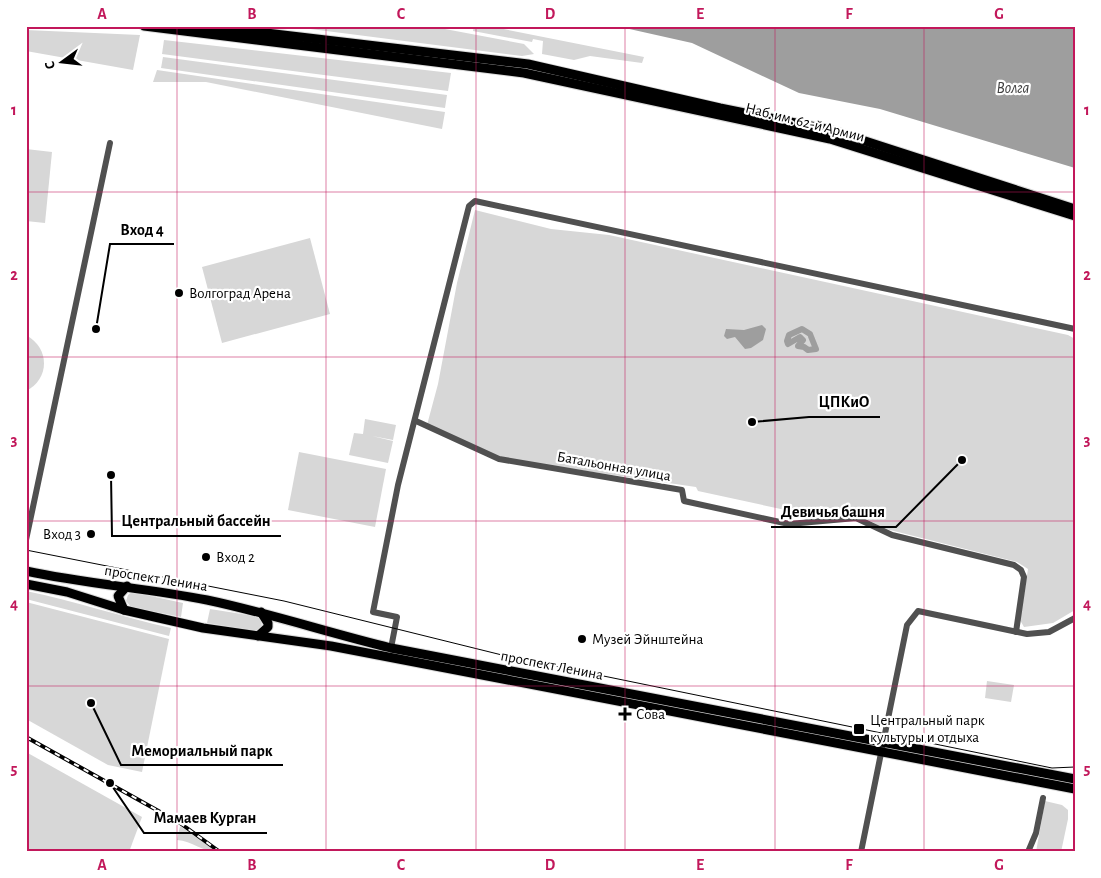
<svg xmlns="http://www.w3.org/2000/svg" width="1101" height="878" font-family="'Alegreya Sans',sans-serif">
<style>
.green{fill:#d7d7d7}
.water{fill:#9e9e9e}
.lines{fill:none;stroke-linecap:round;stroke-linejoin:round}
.canal{stroke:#9e9e9e;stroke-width:6}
.major-casing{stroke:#dbdbdb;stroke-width:11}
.minor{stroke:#505050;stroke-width:6}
.major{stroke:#000;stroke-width:9}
.tram{stroke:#000;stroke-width:1}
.rail-casing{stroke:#000;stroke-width:4}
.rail{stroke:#fff;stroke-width:2;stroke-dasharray:5.5;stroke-linecap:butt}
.grid{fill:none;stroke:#c2185b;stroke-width:1;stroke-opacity:0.55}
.poi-dot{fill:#000;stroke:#fff;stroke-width:2}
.labels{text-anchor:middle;stroke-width:4.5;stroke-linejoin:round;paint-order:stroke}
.street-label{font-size:15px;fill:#000;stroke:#fff}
.poi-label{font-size:15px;fill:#000;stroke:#fff;text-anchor:start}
.water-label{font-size:16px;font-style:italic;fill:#3f3f3f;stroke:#fff}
.leader{fill:none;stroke:#000;stroke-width:2}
.callout-dot{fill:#000;stroke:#fff;stroke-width:2}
.callout-label{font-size:16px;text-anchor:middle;font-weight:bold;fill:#000;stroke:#fff;stroke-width:4.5;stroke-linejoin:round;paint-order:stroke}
.neatline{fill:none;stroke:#c2185b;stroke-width:2}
.grid-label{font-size:16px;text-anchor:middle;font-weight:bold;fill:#c2185b}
</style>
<rect width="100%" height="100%" fill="#fff"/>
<g class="green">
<polygon points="287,26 429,26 524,44 534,54 522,56"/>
<polygon points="474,26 488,26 644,57 642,63 590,56 574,60 542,54 543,41 533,39 532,42 473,31"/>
<polygon points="26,30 140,35 133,70 26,51"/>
<polygon points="164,40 199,44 451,73 448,91 162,54"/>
<polygon points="163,57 447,95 445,108 161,68"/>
<polygon points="157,70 445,112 442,129 206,82 153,82"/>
<polygon points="26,149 52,152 45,223 26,221"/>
<polygon points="475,210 551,229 609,235 1068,335 1075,339 1075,610 1053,623 1024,627 1020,620 1028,569 1017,562 886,529 854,513 820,506 813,516 698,491 696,487 503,459 427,425 438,384 457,283"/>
<polygon points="310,238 330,314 222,343 202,267"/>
<path d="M26,335C50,348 50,379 26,391Z"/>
<polygon points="365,419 396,425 393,440 372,436 393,441 388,463 349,455 354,433 363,434"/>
<polygon points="299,452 386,469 375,527 288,510"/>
<path d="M26,591C75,601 122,617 171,628L169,636L26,599Z"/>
<polygon points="132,592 183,603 181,617 131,607 126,601 128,595"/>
<polygon points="26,602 169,639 142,772 108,765 26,719"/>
<polygon points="210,609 261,617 262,627 256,631 207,623"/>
<polygon points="987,681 1014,685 1011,702 985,698"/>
<polygon points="26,752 142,817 129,852 26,852"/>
<polygon points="1045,801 1062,805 1068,810 1068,819 1061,852 1036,852"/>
<path d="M180,826L218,852C203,852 192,841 177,840Z"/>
</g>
<g class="water">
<polygon points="616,26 1075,26 1075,168 880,109 799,93 692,43"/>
<polygon points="762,325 766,329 763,340 751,348 745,349 735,337 727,339 724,336 726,329 744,330"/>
</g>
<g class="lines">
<polygon class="canal" points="802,329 810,334 816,349 808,350 804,347 798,346 803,340 800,337 788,344 787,341 789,335"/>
<g class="major-casing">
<g id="major">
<polyline points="144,26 524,73 830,139 1075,216"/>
<polyline points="207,26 528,64 720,108 831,130 1075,209"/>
<path d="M26,571C86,584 147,588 207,600C269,613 329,633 391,648L1075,779"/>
<polyline points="26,584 67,592 124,610 203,628 331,646 1075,789"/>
<polyline points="124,610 118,596 127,586"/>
<polyline points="258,636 268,627 268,623 261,612"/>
</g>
</g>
<g class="minor">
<polyline points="416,421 499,459 682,490 684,501 789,524 856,518 892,535 1014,565 1021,570 1024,577 1016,632"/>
<polyline points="26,540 110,143"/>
<polyline points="391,648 397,617 373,612 398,485 469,206 475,201 1075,329"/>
<polyline points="861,852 907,625 918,611 1027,634 1049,632 1075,618"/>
<polyline points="1028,852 1036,833 1043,798"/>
</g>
<use href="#major" class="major"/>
<polyline class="tram" points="26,550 284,601 506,656 1052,768 1075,767"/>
<g class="rail-casing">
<polyline id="rail" points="26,737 180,823 220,852"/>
</g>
<use href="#rail" class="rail"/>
</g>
<path class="grid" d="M177,26V852M326,26V852M476,26V852M625,26V852M775,26V852M924,26V852M26,192H1075M26,357H1075M26,521H1075M26,686H1075"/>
<g class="poi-dot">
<circle cx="179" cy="293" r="5"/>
<circle cx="91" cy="534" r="5"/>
<circle cx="206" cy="557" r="5"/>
<circle cx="582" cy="639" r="5"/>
<path d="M622.5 706.5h5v5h5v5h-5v5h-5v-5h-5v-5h5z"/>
<rect x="853" y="723" width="12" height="12" rx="2.5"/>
</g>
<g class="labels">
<g class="street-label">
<text transform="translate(805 122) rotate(14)" y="5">Наб. им. 62-й Армии</text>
<text transform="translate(614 466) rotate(10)" y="5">Батальонная улица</text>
<text transform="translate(156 578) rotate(9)" y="5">проспект Ленина</text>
<text transform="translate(552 665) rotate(11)" y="5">проспект Ленина</text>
</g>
<g class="poi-label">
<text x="189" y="298">Волгоград Арена</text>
<text x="81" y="539" text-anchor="end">Вход 3</text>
<text x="216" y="562">Вход 2</text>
<text x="592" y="644">Музей Эйнштейна</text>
<text x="636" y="719">Сова</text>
<text x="870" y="725">Центральный парк<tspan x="870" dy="17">культуры и отдыха</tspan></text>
</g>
<g class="water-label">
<text x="1013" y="93">Волга</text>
</g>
</g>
<path class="leader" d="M96 329L110 244H174M752 422L809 417H880M962 460L896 527H771M111 475L112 536H281M91 703L121 765H283M110 783L144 833H267"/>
<g class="callout-dot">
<circle cx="96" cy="329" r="5"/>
<circle cx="752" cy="422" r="5"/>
<circle cx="962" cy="460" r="5"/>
<circle cx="111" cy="475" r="5"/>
<circle cx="91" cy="703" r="5"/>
<circle cx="110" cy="783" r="5"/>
</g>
<g class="callout-label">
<text x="142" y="235">Вход 4</text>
<text x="844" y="407">ЦПКиО</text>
<text x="833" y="517">Девичья башня</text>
<text x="196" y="526">Центральный бассейн</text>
<text x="202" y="756">Мемориальный парк</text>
<text x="205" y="823">Мамаев Курган</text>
</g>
<rect width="1101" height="878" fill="none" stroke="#ffffff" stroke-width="55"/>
<g transform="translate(62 62) rotate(255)" stroke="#ffffff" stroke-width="4" paint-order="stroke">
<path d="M0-4L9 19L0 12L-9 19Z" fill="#000000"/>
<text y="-8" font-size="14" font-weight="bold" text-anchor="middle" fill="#000000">С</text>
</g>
<rect x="28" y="28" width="1046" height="822" class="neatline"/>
<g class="grid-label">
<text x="102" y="19">A</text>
<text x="252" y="19">B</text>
<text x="401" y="19">C</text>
<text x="550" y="19">D</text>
<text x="700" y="19">E</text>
<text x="849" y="19">F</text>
<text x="999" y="19">G</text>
<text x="14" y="115">1</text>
<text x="1087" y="115">1</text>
<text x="14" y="280">2</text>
<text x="1087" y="280">2</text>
<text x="14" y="445">3</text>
<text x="1087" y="445">3</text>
<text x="14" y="609">4</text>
<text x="1087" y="609">4</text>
<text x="14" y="774">5</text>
<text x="1087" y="774">5</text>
<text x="102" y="870">A</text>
<text x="252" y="870">B</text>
<text x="401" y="870">C</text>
<text x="550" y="870">D</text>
<text x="700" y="870">E</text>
<text x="849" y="870">F</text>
<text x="999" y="870">G</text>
</g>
</svg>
